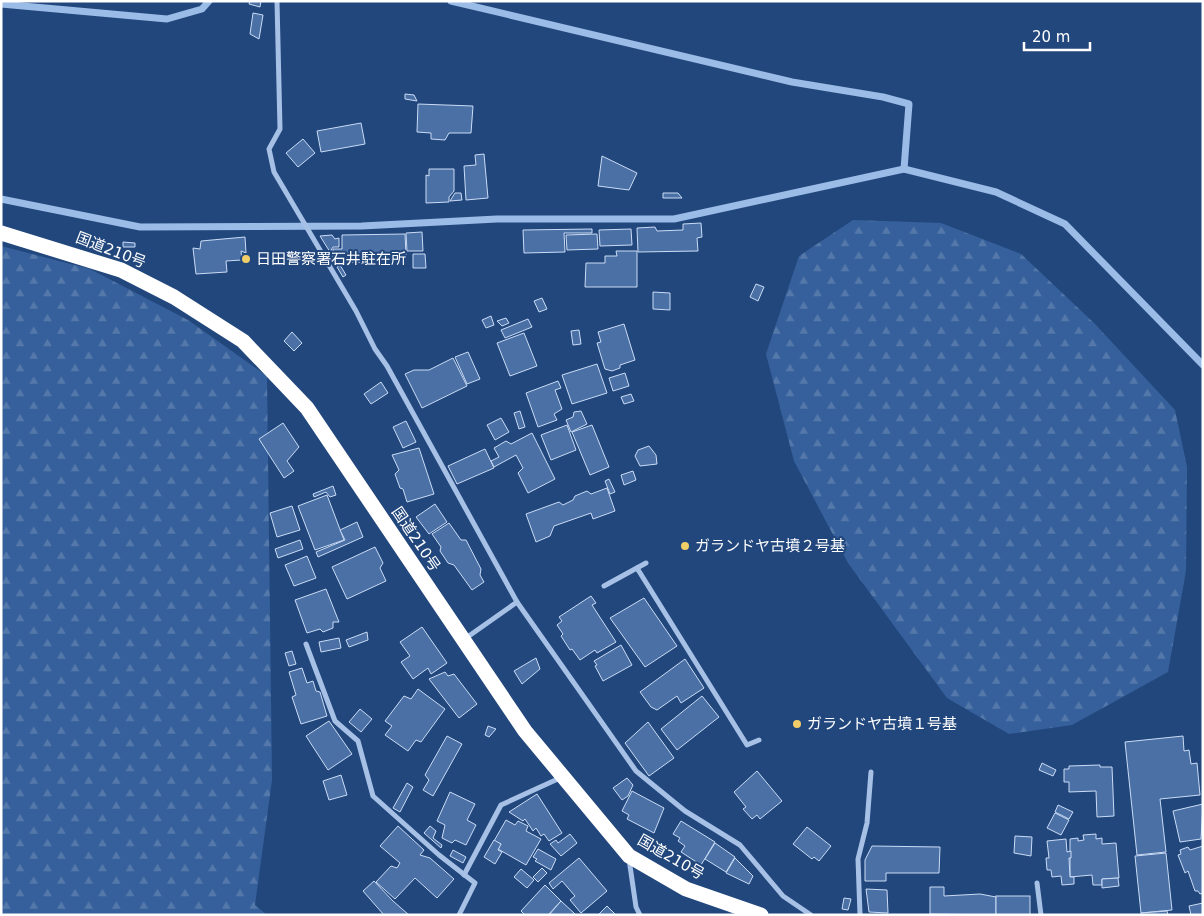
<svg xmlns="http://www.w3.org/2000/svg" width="1204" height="916" font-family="'DejaVu Sans','Noto Sans JP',sans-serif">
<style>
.forest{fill:url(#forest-firs)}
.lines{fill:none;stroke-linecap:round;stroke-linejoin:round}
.stream{stroke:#9bbce7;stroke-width:7}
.building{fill:#4b70a6;stroke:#cadcf5}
.street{stroke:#a7c1e6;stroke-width:5}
.highway{stroke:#fff;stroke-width:15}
.poi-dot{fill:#f2ce69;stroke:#22477d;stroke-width:2}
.labels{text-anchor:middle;stroke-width:4;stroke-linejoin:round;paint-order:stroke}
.street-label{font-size:15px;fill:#fff;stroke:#22477d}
.poi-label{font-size:15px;fill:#fff;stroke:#22477d;text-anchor:start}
</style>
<defs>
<pattern id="forest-firs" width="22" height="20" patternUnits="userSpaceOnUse" patternTransform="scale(1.25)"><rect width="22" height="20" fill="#36609b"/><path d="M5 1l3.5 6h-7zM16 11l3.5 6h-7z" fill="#5478aa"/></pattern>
</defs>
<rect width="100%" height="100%" fill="#22477d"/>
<g class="forest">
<polygon points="853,220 941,223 1021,254 1094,323 1175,410 1187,467 1186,571 1168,672 1072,725 1009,734 947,698 848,563 794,461 766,354 799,256"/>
<polygon points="1,246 90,269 188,320 267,376 272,780 255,905 267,915 1,915"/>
</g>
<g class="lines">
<g class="stream">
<polyline points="451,1 792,82 883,97 909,104 904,169"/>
<polyline points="1,4 167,19 202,9 209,1"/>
<polyline points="1,199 140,227 362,226 497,219 674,219 904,169 996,192 1065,224 1203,365"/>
</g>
</g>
<g class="building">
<polygon points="250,1 261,1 260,7 249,4"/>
<polygon points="253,13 263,15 259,39 250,34"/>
<polygon points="405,94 414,95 417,101 405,99"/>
<polygon points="418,104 473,106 471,133 449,133 445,140 431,139 431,133 417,132"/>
<polygon points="361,123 365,144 321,152 317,131"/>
<polygon points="303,139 315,153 298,167 286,153"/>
<polygon points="484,154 488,198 466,200 464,166 476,165 475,155"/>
<polygon points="602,156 637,173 629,190 598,186"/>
<polygon points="429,169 454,169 454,191 449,197 449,202 426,203 426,175 429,176"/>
<polygon points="455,193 461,193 462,200 450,201"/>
<polygon points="663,193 678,193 682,198 663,198"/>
<polygon points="701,223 702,237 697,238 698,251 638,252 637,228 655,227 657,231 683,230 683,224"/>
<polygon points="592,229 592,233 564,233 565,252 524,253 523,230"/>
<polygon points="631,229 632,245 600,246 599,230"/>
<polygon points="422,232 423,251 407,251 406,233"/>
<polygon points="405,234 406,255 375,255 375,262 333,263 333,249 342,249 342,235"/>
<polygon points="597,234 598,249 567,250 566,235"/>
<polygon points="332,235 335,239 339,238 339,247 333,247 330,252 320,236"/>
<polygon points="245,237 246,253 241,251 242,260 226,261 227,272 196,274 193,248 200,249 201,241"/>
<polygon points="123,242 135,243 135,247 123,247"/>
<polygon points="616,251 637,251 637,287 585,287 586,263 605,263 605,256 617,256"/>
<polygon points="413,254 425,254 426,268 413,268"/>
<polygon points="340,265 346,275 343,277 337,267"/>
<polygon points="756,284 764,287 758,301 750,297"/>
<polygon points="653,292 670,293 670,310 653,309"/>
<polygon points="542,298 547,309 539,312 534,301"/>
<polygon points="491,316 494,325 486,328 482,320"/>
<polygon points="506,318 509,323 502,326 497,321"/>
<polygon points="528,319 532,327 505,338 501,330"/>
<polygon points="624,324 635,360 620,365 620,368 612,371 605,369 597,343 601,342 598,332"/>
<polygon points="579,330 581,344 573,345 571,331"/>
<polygon points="292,332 302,343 294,351 284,341"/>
<polygon points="524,333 537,366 510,376 497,343"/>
<polygon points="468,352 480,379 467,384 455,357"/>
<polygon points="453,358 467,386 422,408 405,374 414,370 429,370"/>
<polygon points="597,364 607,393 572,404 562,375"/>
<polygon points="625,373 629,386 613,391 609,378"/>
<polygon points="558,381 561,388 555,390 562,409 554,414 557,420 538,427 526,393"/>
<polygon points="381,382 388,393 371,404 364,394"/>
<polygon points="631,394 634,401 624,404 621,397"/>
<polygon points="520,411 525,427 519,429 514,413"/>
<polygon points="581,411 587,424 571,432 566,420 573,417 574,412"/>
<polygon points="501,418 509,432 495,440 487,425"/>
<polygon points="406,421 416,442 403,448 393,427"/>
<polygon points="283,423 299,447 287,461 294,471 284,478 259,439"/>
<polygon points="567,425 576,450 551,460 541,435"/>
<polygon points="592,425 609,467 590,475 572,432"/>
<polygon points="532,433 555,479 528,493 518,473 523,468 516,455 494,467 491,461 499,457 494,448 506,441 511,444"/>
<polygon points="649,446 656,455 657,464 640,466 635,456 638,450"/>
<polygon points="419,448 434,494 407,502 403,489 400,488 395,474 399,470 392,455"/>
<polygon points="485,449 494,468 457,484 448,466"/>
<polygon points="633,471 636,480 624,485 621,475"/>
<polygon points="609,479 615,492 610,494 605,481"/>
<polygon points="333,486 336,495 330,497 326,492 314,497 313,494"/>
<polygon points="607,488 615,511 593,519 591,513 554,526 550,536 536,542 526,514 559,502 563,505 573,500 575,496 587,491 591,494"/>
<polygon points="327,495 344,540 315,550 298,506"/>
<polygon points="435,504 447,522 429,534 416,517"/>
<polygon points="292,506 300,530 277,537 270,513"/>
<polygon points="357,522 363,537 318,557 316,552 345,540 340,530"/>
<polygon points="449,523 461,540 466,540 481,569 480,575 484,582 472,590 454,565 448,563 440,551 441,547 432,534"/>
<polygon points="300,540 303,549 278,558 275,549"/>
<polygon points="375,547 383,563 380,568 386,581 347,599 332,567"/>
<polygon points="307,556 316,578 294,586 285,565"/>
<polygon points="326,589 339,622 333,622 333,628 323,632 320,629 307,633 295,600"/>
<polygon points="591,596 596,603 592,605 616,642 597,653 595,650 580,660 572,649 570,650 561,636 563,634 557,625 562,621 559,617"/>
<polygon points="644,598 677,646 645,667 610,618"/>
<polygon points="422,627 447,663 431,674 428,668 413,679 401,662 410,656 400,642"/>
<polygon points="367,632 368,640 349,647 346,640"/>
<polygon points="339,638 341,648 321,652 319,642"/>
<polygon points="621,645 632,665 603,681 595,666 597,665 594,661"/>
<polygon points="292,651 296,664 289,666 285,653"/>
<polygon points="536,658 540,669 522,684 514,671"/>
<polygon points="685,659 704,688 681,703 677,696 657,710 651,707 640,692"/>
<polygon points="302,668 307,683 313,681 316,691 320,692 327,716 301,724 292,697 296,695 289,672"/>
<polygon points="445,672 448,676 454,674 477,704 459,718 429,679"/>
<polygon points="418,689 445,709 421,742 416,740 408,751 385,735 392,726 385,721 404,696 411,699"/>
<polygon points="702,696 719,717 677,750 661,729"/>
<polygon points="360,709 372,719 361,732 349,722"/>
<polygon points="329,721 352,754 328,770 306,736"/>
<polygon points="648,722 674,758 649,776 625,743"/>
<polygon points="488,726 496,729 489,737 485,735"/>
<polygon points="447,736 462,744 433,796 423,790 429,780 425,775"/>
<polygon points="1183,736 1184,751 1189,750 1191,764 1197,763 1200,795 1160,799 1166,852 1137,855 1125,742"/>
<polygon points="1042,763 1056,770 1053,776 1039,770"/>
<polygon points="1100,765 1100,767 1112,767 1114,816 1097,817 1096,791 1069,792 1069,782 1064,782 1064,769 1069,769 1069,766"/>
<polygon points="757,771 782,801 760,819 757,815 752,819 743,809 746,807 734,792"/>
<polygon points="341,775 347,795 329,800 323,781"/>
<polygon points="627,778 633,785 628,796 622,800 613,788"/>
<polygon points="407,783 413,787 400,812 393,808"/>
<polygon points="632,791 664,808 654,833 627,819 629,815 622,811"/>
<polygon points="450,792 475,804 467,820 476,825 466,845 455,840 452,843 442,838 445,825 437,821"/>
<polygon points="537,794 562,833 549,841 544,834 541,836 536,828 533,831 525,819 523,821 509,812"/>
<polygon points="1203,804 1201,839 1180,842 1173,811"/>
<polygon points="1058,805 1073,812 1069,819 1055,812"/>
<polygon points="1055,813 1069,820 1061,835 1047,828"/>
<polygon points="506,820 515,825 518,821 528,826 526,831 541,839 526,865 498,849 501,844 494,841"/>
<polygon points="681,821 715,842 701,865 681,852 685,846 678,841 680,838 673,834"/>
<polygon points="398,826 424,850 420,855 430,858 454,879 437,898 415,878 395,899 376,882 391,866 397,868 400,863 380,846"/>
<polygon points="430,826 436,831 433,838 442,845 441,848 424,833"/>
<polygon points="807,827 831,846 819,861 814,857 812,859 793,844"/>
<polygon points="570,834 577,843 561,856 550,844 556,840 558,843"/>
<polygon points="1096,834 1096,839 1102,838 1102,844 1116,843 1119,878 1102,879 1102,885 1093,885 1092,875 1070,877 1070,839 1078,838 1078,841 1084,840 1083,835"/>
<polygon points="1015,836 1032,837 1031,856 1014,853"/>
<polygon points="1066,839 1067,852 1071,851 1071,858 1069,858 1070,877 1074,877 1074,884 1062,885 1061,876 1052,877 1051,870 1047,870 1046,858 1049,858 1047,841"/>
<polygon points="494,840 501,844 498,850 502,852 495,864 484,857"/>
<polygon points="715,843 735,857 726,872 705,859"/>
<polygon points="872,846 940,847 939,873 886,873 886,881 865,881 865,860"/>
<polygon points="1203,846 1203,893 1200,894 1198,891 1195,891 1188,871 1185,873 1178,855 1181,854 1180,850 1188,847 1190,850"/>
<polygon points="538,849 556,859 551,870 535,861 537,859 533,857"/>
<polygon points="453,850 466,857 463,863 450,856"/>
<polygon points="1166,853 1172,910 1141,913 1135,856"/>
<polygon points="579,858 607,891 581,913 570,900 575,896 562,881 553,889 549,883"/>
<polygon points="735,858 753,876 749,884 726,873"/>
<polygon points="542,868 547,873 538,882 533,877"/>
<polygon points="521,869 534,880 527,888 514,877"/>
<polygon points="1118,878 1119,886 1102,888 1102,879"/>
<polygon points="374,881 393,901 409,915 384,915 363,891"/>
<polygon points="545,885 561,901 548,915 525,915 521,911"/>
<polygon points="930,887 944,887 944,896 980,894 996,897 996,915 930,914"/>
<polygon points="866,889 887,890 888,913 869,912"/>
<rect x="996" y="896" width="34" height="19"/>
<polygon points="844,898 851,899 848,910 842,909"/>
<polygon points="561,901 575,914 575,915 549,915"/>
<polygon points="1203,903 1203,915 1191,915 1189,906"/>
<polygon points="607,906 616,915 598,915"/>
<polygon points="1167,911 1168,915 1141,915 1141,913"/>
</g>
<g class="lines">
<g class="street">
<polyline points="277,1 280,129 269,149 274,172 356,311 375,349 387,366 517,602 466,638"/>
<polyline points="637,568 747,745 759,740"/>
<polyline points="604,586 646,563"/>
<polyline points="517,602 636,771 685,811 740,845 783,896 811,915"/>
<polyline points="306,644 335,721 358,741 373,796 439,855 475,883 459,915"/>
<polyline points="629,859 636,907 640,915"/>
<polyline points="464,875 501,805 560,778"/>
<polyline points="1037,883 1041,915"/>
<polyline points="860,915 858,859 867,823 871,772"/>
</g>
<polyline class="highway" points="1,233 121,270 174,297 243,341 307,408 525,731 629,856 686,889 761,915"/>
</g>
<g class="poi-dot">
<circle cx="246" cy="259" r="5"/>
<circle cx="685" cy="546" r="5"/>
<circle cx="797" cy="724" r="5"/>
</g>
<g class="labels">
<g class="street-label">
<text transform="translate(111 250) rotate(21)" y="5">国道210号</text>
<text transform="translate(416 539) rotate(56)" y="5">国道210号</text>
<text transform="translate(671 857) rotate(30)" y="5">国道210号</text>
</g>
<g class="poi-label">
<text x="256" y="264">日田警察署石井駐在所</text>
<text x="695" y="551">ガランドヤ古墳２号基</text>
<text x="807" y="729">ガランドヤ古墳１号基</text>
</g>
</g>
<rect width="1204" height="916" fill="none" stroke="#ffffff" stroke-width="5"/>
<path d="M1024 42v8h66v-8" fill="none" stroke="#ffffff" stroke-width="2.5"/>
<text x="1032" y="42" font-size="15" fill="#ffffff" stroke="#22477d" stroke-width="4" paint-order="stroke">20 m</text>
</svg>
